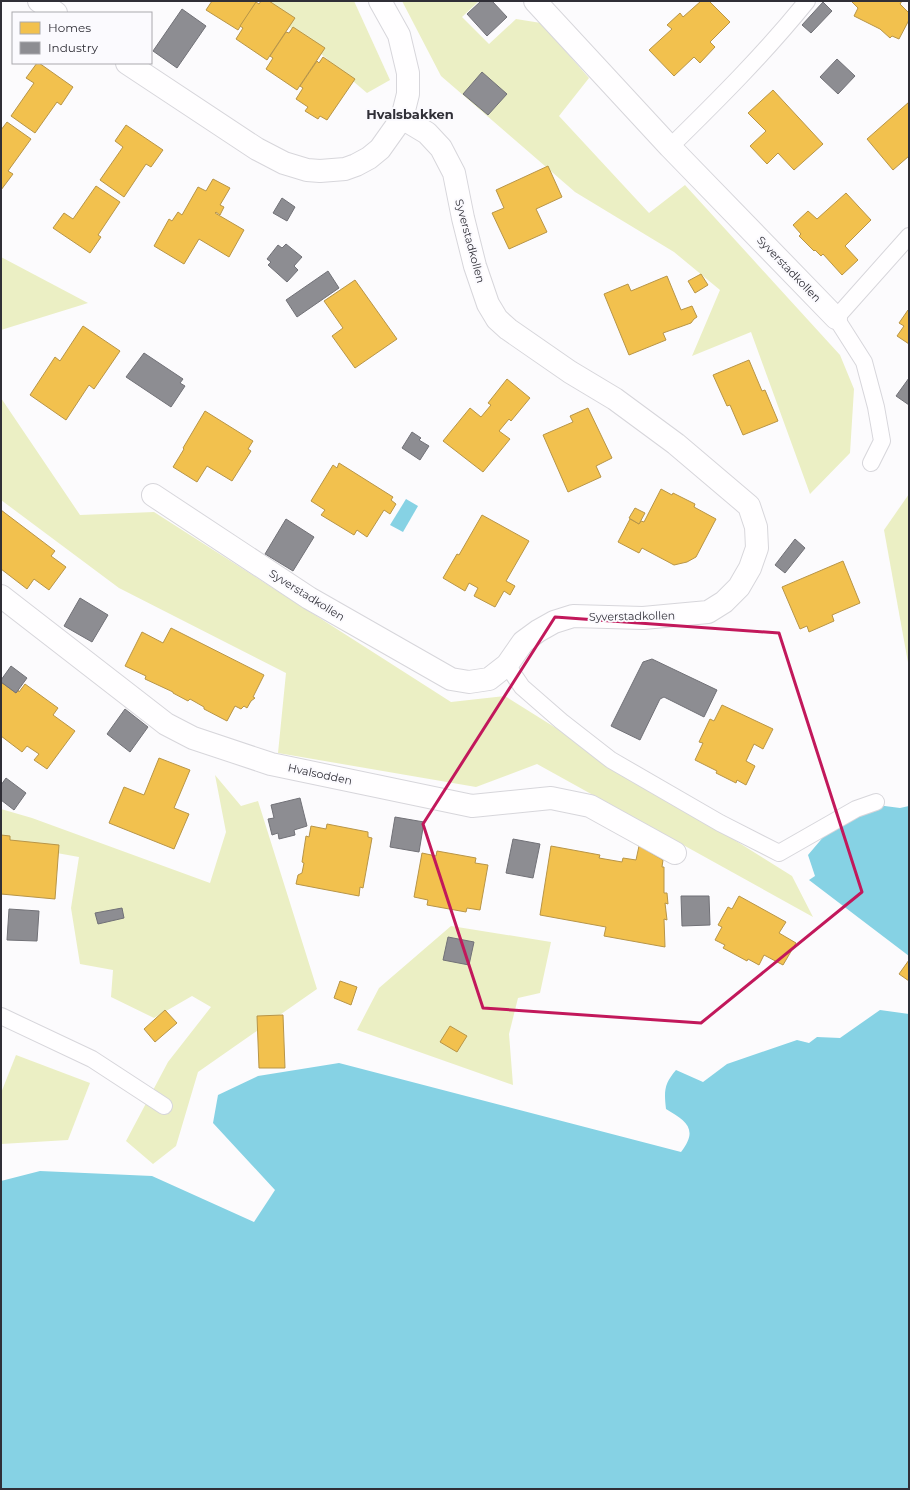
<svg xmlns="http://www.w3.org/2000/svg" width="910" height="1490" font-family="Montserrat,sans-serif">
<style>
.green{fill:#ebefc4}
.water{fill:#86d2e4}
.homes{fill:#f2c14e;stroke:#b89547}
.industry{fill:#8d8d92;stroke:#717177}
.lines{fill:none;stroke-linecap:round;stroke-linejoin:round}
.service-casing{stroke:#d7d6db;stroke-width:18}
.minor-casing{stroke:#d7d6db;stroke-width:24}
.service{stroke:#fffeff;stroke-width:16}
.minor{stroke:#fffeff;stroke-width:22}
.marked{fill:none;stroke:#c2185b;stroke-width:3;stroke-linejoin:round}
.labels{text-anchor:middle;stroke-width:4;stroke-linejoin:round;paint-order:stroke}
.street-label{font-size:11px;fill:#302f37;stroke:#fbfafe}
.quarter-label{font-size:13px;font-weight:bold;fill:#302f37;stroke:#fbfafe}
</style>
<rect width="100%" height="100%" fill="#fcfbfd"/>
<g class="green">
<polygon points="259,1 354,1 390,80 367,93"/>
<polygon points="402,1 479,1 462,17 489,44 516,19 541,23 589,78 559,116 649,213 685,185 840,355 854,389 850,453 810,494 751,332 692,356 720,290 674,252 575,192 441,76"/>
<polygon points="1,257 88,303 1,330"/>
<polygon points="1,398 80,515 154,512 451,702 505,696 792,876 813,917 537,764 476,787 278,753 286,673 119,588 1,500"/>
<polygon points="909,494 909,668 884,530"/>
<polygon points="215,775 241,806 258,801 317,989 198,1072 176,1146 153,1164 126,1141 168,1062 211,1007 192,996 154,1018 111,997 113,970 80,964 71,908 79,857 1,843 1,809 32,818 210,883 226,832"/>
<polygon points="451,926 551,942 540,993 518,998 509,1034 513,1085 357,1030 379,988"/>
<polygon points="16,1055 90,1083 68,1140 1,1144 1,1093"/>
</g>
<g class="water">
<polygon points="406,499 418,506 403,532 390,525"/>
<polygon points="877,805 900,808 909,806 909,956 809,880 815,876 808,855 825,835"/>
<path d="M880,1010L909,1014V1489H1V1181L40,1171L152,1176L254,1222L275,1190L213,1123L218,1095L258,1076L339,1063L681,1152C699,1129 686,1121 666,1109C664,1091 664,1084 676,1070L703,1082L727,1064L797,1040L809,1043L817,1037L840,1038Z"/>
</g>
<g class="homes">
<polygon points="212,1 257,1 238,30 206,10"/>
<polygon points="261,1 269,1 295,18 267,60 236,39 243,28 240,26 256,2 259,4"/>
<polygon points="701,1 709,1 730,22 710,42 715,47 700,63 694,57 674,76 649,50 672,29 667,25 680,13 683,17"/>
<polygon points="851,1 902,1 900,4 909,13 909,20 899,39 892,36 890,38 880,29 854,16 858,8"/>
<polygon points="293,27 325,48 297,90 266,69 273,58 270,56 286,32 289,33"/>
<polygon points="323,57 355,79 327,120 320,116 318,119 305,111 308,107 296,99 303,88 300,86 317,61 319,63"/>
<polygon points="37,63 39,63 73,87 61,105 57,102 35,133 11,116 34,83 26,78"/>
<polygon points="773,90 823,144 794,170 778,153 767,164 750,146 766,131 748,113"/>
<polygon points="909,102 909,156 893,170 867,139"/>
<polygon points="7,122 31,139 8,171 13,174 1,190 1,130"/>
<polygon points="126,125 163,150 151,167 146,164 124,197 100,180 123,147 115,141"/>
<polygon points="548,166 562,197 536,209 547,232 509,249 492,213 504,208 496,190"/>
<polygon points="213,179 230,188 220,205 224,207 220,215 216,212 215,213 244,230 229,257 199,239 184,264 154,246 169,219 172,221 178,212 182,215 198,187 206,191"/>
<polygon points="96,186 120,202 98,235 101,237 90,253 53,228 64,213 73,219"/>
<polygon points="846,193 871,220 845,246 858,260 842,275 823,254 821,256 815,250 814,251 799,236 801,234 793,225 808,211 817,219"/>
<polygon points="701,274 708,285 695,293 688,281"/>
<polygon points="667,276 681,310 692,306 697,317 694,319 691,323 663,333 666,340 629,355 604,294 628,284 631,291"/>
<polygon points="355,280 397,339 355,368 332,336 343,328 324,301"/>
<polygon points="908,310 909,311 909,344 897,336 904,326 899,323"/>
<polygon points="83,326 120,351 94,389 89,385 66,420 30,395 55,357 60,361"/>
<polygon points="749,360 762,391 765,390 778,421 743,435 730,405 727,406 713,375"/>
<polygon points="507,379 530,398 511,421 509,419 499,431 510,439 483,472 443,441 470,408 481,417 491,405 488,403"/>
<polygon points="588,408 612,458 596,466 601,477 568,492 543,435 573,422 570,416"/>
<polygon points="205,411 253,441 248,449 251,451 232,481 207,466 197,482 173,467 184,449 183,448"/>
<polygon points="339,463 393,497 391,500 396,504 390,514 384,510 367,537 357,530 354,535 321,515 325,510 311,501 333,465 337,468"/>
<polygon points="661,489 672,495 673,493 695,504 694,507 716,519 696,557 687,562 674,565 642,548 639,553 618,542 630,519 639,524 641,521 644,522"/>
<polygon points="635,508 645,513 639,524 629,518"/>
<polygon points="1,510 55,551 51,556 66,567 49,590 34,579 27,589 1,569"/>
<polygon points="482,515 529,541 506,581 515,586 510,595 504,591 495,607 474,596 478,588 469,583 465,591 443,578 457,554 459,555"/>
<polygon points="843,561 860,603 832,615 834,621 809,632 807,626 800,629 782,587"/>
<polygon points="171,628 264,675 253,697 255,698 251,701 247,708 244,706 241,709 235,706 227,721 204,709 204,707 190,699 188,701 173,693 173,692 145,679 146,676 125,666 142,632 163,643"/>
<polygon points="1,682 16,693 18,690 19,692 25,684 58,708 53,715 75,731 47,769 34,760 39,754 27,746 22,752 1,736"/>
<polygon points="722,705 773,729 763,749 754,744 746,761 755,766 746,785 737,780 736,783 716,773 717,771 695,760 703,743 699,742 710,719 714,721"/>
<polygon points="159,758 190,770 174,808 189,814 174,849 109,823 124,787 144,795"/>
<polygon points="327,824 368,832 368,837 372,838 363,888 360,887 359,896 296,884 298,875 302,873 304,863 302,862 306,836 309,837 311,826 326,829"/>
<polygon points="1,835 10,836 10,840 59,845 55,899 1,894"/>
<polygon points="551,846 600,855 599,858 622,862 623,858 636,860 639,846 663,860 662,867 664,867 664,893 667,893 668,904 665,903 667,920 664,919 665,947 604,936 606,927 540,915"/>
<polygon points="437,851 476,858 475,863 488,865 480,910 467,908 466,912 427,905 428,900 414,897 422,853 436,856"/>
<polygon points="739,896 786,922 779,933 796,943 783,965 764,955 759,965 748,959 747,961 723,948 725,945 715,940 722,927 718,925 728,907 732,909"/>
<polygon points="909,960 909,981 899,974"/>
<polygon points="340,981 357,987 351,1005 334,998"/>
<polygon points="165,1010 177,1023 155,1042 144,1029"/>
<polygon points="283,1015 285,1068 259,1068 257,1016"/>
<polygon points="450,1026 467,1036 457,1052 440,1042"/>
</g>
<g class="industry">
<polygon points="481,1 492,1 507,17 487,36 467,14"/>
<polygon points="823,2 832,11 811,33 802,25"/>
<polygon points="182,9 206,26 177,68 153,51"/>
<polygon points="837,59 855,76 838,94 820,77"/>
<polygon points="482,72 507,94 488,115 463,94"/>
<polygon points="282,198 295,207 287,221 273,213"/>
<polygon points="286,244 302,257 294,266 298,270 287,282 268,265 271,262 267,259 278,245 282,248"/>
<polygon points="328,271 339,288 297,317 286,300"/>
<polygon points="144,353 183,379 180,383 185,386 171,407 126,377"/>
<polygon points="909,378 909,405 896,396"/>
<polygon points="412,432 421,438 419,440 429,446 420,460 402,448"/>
<polygon points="286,519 314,537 293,571 265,554"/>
<polygon points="795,539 805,548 785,573 775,565"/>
<polygon points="80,598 108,615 92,642 64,626"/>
<polygon points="652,659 717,690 704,717 664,697 660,699 640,740 611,726 643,662"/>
<polygon points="11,666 27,678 16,693 1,682 1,680"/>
<polygon points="125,709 148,727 130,752 107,734"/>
<polygon points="6,778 26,793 14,810 1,800 1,785"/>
<polygon points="300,798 307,826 294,830 295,835 279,839 278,833 272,835 268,819 274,818 271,805"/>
<polygon points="395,817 424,822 419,852 390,847"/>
<polygon points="513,839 540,844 533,878 506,873"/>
<polygon points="681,896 709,896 710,925 682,926"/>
<polygon points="122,908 124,918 98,924 95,913"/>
<polygon points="9,909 39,911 37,941 7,940"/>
<polygon points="448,937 474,942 469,965 443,960"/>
</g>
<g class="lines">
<g class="service-casing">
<g id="service">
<path d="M670,147C718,100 765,53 807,1"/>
<polyline points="871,463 882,441 876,407 864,362 836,318 909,236"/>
<polyline points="507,665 522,687 561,721 611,760 720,823 779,853 856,809 876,802"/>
<polyline points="1,1016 92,1059 164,1106"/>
</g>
</g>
<g class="minor-casing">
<g id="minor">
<polyline points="39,1 56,13"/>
<polyline points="535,1 670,147 836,318"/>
<polyline points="127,63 257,149 284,163 307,170 320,171 345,169 356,165 369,158 380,149 402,118 408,94 408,73 399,35 380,1"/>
<polyline points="153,495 309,598 451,679 469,682 489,679 507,665 523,642 538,631 554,622 573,616 643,618 708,612 724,602 739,587 750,568 757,548 756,527 749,506 676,444 615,399 570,372 508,329 497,319 488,304 475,266 463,218 454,173 441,148 427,133 402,118"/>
<polyline points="1,596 166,724 193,738 271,764 472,806 551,798 590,806 675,853"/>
</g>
</g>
<use href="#service" class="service"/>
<use href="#minor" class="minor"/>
</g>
<path class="marked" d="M555,617L779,633L862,892L701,1023L483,1008L423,824Z"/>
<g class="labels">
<g class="street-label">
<text transform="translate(470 241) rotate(75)" y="4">Syverstadkollen</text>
<text transform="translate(789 269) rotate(46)" y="4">Syverstadkollen</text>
<text transform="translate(307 595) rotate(32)" y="4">Syverstadkollen</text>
<text transform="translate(632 616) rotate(-1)" y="4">Syverstadkollen</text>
<text transform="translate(320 774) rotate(12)" y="4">Hvalsodden</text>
</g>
<g class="quarter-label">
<text x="410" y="119">Hvalsbakken</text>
</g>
</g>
<rect width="910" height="1490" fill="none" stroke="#302f37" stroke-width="4"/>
<rect x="12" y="12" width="140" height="52" fill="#fbfafe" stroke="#aaa9ae"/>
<rect x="20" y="22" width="20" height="12" fill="#f2c14e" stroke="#aaa9ae"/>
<text x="48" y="32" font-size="12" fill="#302f37">Homes</text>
<rect x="20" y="42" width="20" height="12" fill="#8d8d92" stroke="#aaa9ae"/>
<text x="48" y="52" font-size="12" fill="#302f37">Industry</text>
</svg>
